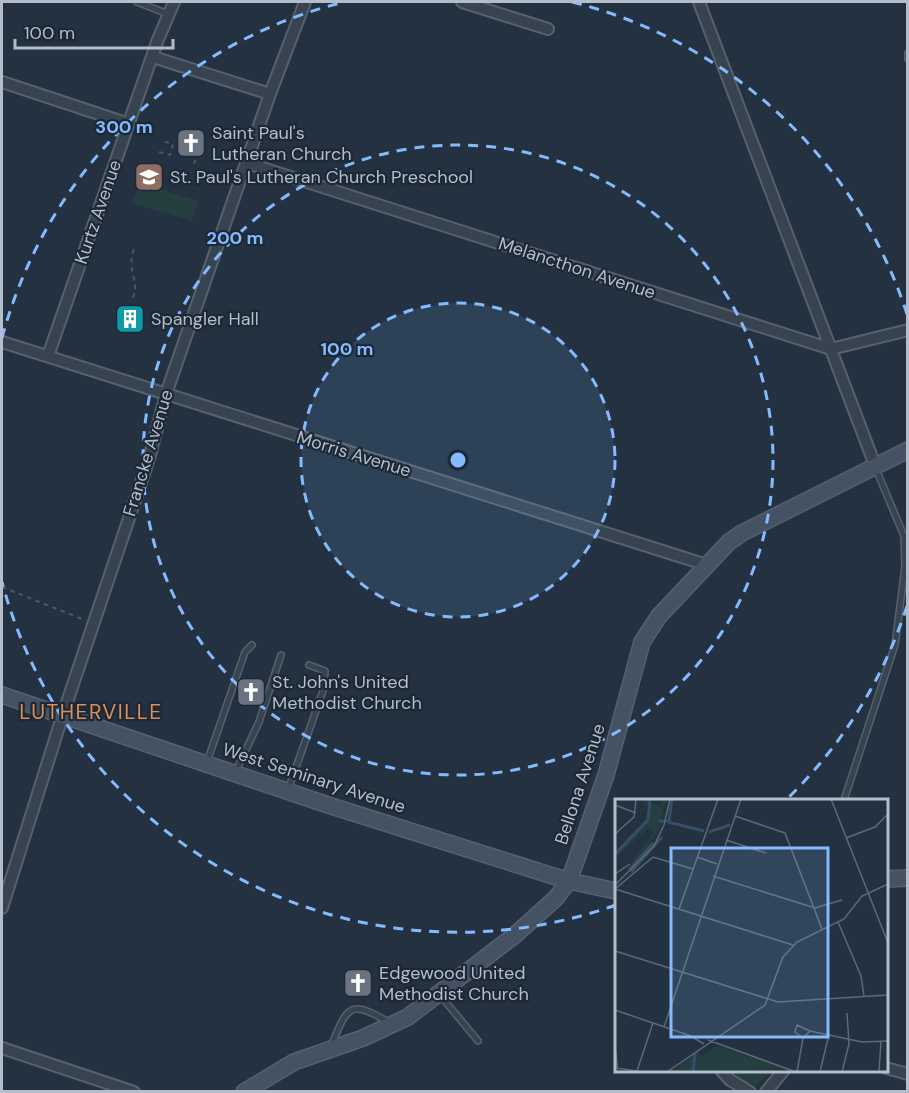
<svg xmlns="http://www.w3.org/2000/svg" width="909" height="1093" font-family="'DM Sans',sans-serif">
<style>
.green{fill:#253f41}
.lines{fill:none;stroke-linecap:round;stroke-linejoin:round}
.lane-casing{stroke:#55616d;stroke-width:8}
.street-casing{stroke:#55616d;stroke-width:14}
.secondary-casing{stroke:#55616d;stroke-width:18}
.path{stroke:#435c5e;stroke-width:2;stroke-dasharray:4.5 4.5;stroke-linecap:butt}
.lane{stroke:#374350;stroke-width:5}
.street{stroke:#374350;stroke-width:10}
.secondary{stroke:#455263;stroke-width:15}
.ring{fill:none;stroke:#85bbfe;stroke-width:3;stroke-dasharray:10 8}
.labels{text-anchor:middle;stroke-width:4.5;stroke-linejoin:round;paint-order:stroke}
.poi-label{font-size:18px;fill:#b3beca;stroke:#1c2835;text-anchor:start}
.street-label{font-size:18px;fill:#b3beca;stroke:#1c2835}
.quarter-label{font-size:21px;letter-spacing:1.5px;fill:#db8d5e;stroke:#1c2835}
.inset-river{fill:none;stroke:#364e68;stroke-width:3}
.inset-road{fill:none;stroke:#5d6977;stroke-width:1.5}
.view{fill:#85bbfe;fill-opacity:0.15;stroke:#85bbfe;stroke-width:3}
.inset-edge{fill:none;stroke:#b3beca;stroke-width:3}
.centre{fill:#85bbfe;stroke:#1c2835;stroke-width:3}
.ring-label{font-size:18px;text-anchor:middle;font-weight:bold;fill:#85bbfe;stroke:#1c2835;stroke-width:4.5;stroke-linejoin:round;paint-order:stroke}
</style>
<rect width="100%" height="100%" fill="#233140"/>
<g class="green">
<polygon points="138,186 149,190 151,186 198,201 192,221 132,203"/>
<polygon points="729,1071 772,1071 757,1085 748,1083"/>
</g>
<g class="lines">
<g class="lane-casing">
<g id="lane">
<polyline points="137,2 168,14"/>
<polyline points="908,53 908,59"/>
<polyline points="207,762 245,652 252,645"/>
<polyline points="235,773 259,722 281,655"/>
<polyline points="288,790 324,688 325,671 309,665"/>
<polyline points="844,800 895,645 905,567 904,536 876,469"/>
<polyline points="440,995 478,1041"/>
<path d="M332,1044C348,1004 351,1000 390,1023"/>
</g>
</g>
<g class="street-casing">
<g id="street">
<polyline points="462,2 548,29"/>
<polyline points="699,2 876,468"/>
<polyline points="153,57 270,94"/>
<polyline points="2,82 129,124"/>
<polyline points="247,163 831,349 908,330"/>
<polyline points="2,342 707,565"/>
<polyline points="48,356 157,42 174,2"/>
<polyline points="2,908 63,714 149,459 166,394 270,94 305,2"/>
<polyline points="2,1048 134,1092"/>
<polyline points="886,1068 908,1074"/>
<polyline points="721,1070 730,1080 750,1092"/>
<polyline points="766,1092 784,1070"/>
</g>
</g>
<g class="secondary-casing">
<g id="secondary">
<polyline points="2,695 328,805 569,881 616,891"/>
<polyline points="886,879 908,878"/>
<polyline points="244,1092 294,1062 363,1038 408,1017 515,935 556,898 569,881 606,775 642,642 659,616 729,542 742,533 908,450"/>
</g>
</g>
<g class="path">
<polyline points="159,152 170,155 173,144 162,141"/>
<polyline points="194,164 197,155"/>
<path d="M133,298C140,279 126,272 134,249"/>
<polyline points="2,587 82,619"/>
</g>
<use href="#lane" class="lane"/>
<use href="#street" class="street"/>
<use href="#secondary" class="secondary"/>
</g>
<circle cx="458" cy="460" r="157" fill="#85bbfe" fill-opacity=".12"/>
<g class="ring">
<circle cx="458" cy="460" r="157"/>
<circle cx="458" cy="460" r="315"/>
<path d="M907 606A472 472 0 0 1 786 800M616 905A472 472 0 0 1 2 582M2 338A472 472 0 0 1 344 2M572 2A472 472 0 0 1 907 314"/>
</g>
<defs>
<g id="church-square" transform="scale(1.5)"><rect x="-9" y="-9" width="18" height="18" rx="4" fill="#6b7280" stroke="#1c2835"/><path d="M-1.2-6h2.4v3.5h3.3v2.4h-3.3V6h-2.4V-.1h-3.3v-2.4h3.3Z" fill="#fff"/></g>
<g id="school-square" transform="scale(1.5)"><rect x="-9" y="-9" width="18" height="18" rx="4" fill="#8d6e63" stroke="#1c2835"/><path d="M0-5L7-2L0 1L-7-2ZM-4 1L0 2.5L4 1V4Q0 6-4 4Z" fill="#fff"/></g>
<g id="building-square" transform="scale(1.5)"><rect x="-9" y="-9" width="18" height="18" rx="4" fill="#0f9aa8" stroke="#1c2835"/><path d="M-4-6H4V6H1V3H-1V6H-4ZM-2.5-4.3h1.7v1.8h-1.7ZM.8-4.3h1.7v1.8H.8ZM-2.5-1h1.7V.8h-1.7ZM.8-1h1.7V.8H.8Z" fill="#fff"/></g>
</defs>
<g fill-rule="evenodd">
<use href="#church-square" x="191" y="143"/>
<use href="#school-square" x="149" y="177"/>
<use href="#building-square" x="130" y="319"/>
<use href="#church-square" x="251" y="692"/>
<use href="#church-square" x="358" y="983"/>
</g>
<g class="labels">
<g class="poi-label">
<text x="212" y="139">Saint Paul's<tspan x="212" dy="21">Lutheran Church</tspan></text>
<text x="170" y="183">St. Paul's Lutheran Church Preschool</text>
<text x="151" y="325">Spangler Hall</text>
<text x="272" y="688">St. John's United<tspan x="272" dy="21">Methodist Church</tspan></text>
<text x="379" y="979">Edgewood United<tspan x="379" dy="21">Methodist Church</tspan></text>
</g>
<g class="street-label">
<text transform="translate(98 212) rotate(-71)" y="6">Kurtz Avenue</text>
<text transform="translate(577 268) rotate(18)" y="6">Melancthon Avenue</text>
<text transform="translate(148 453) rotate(-73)" y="6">Francke Avenue</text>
<text transform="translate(354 454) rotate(17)" y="6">Morris Avenue</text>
<text transform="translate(314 778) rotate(18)" y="6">West Seminary Avenue</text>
<text transform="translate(580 784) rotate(-72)" y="6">Bellona Avenue</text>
</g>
<g class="quarter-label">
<text x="91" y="719">LUTHERVILLE</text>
</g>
</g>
<g transform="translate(615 799)">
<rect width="273" height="273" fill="#233140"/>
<path d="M30,0L46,8L47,0H51L45,30L19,64L17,62L39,33L33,29L0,60V52L31,20L34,7L28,6ZM102,247L109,249L171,270L59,272L82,252L87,258Z" fill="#253f41"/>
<path class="inset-river" d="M44,22H54L57,0M53,23L89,32M94,33L115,26M0,55L33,21L35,0M14,71L38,44M16,73L47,38M78,273L80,254"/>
<path class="inset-road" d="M216,0L273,144M0,6L21,14M120,17L170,34M170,34L207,130M0,35L19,18L21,0M231,39L260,28L273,15M111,41L151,54M82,58L102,65M0,75L15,65M98,77L200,109L227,101M0,86L39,47L49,26L55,0M0,90L178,146M0,90L38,58L78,70M64,110L103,0M223,123L246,177L249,197M0,152L163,203L273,196M0,211L76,237L89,245M49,228L126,0M188,239L180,233L182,226L195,232M93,241L181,273M0,247L3,273M0,269L22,272L38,224M52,273L150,206L168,158L182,143L229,120L247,97L273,85M182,273L188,239L195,232L247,243L273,242M205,273L214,235M227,273L234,245L232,214M264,273L266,242"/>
<path class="view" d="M56,49H213V238H56Z"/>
<rect width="273" height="273" class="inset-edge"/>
</g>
<circle cx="458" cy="460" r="9" class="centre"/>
<g class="ring-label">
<text x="124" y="133">300 m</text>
<text x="235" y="244">200 m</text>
<text x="347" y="355">100 m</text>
</g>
<rect width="909" height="1093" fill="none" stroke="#b3beca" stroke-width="6"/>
<path d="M15 39v9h158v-9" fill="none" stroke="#b3beca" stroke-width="3"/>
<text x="24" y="39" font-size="18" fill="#b3beca" stroke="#1c2835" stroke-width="4.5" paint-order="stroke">100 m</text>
</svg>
